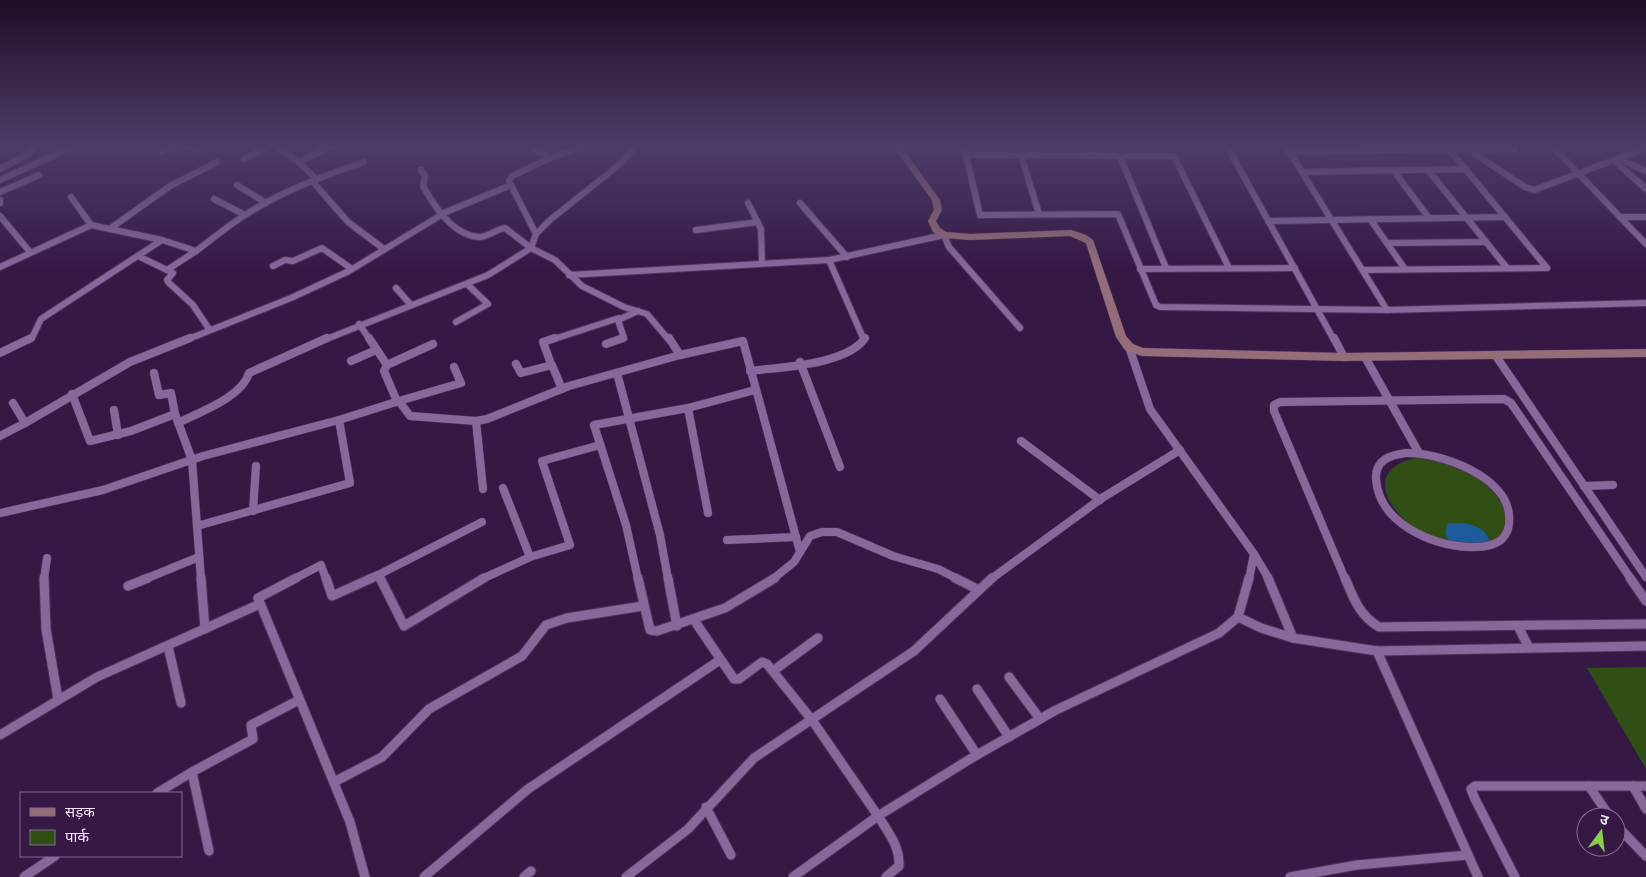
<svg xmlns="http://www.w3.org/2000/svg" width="1646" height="877" font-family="'Sofia Sans Condensed','Noto Sans Devanagari',sans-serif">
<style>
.green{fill:#314f14}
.water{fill:#1d5c9c}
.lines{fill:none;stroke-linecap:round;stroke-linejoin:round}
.street-far2-casing{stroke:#4d3359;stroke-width:8}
.street-far1-casing{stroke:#4d3359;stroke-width:9}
.street-casing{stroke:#4d3359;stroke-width:11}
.secondary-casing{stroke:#4d3359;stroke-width:1}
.street-far2{stroke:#88679b;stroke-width:6}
.street-far1{stroke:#88679b;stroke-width:8}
.street{stroke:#88679b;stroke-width:9}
.secondary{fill:#956d79;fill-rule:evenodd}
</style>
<rect width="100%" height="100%" fill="#361845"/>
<g class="green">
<path d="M1424,457L1462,467L1495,491L1505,505L1506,533L1497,542C1483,543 1459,547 1446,544C1441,543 1434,538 1429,535C1422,532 1414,529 1409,524C1375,495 1375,462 1424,457Z"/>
<polygon points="1646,667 1646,769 1587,668"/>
</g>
<path class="water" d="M1448,523C1465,523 1484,523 1490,542L1477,545L1450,542L1445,533Z"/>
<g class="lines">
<g class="street-far2-casing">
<g id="street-far2">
<polyline points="187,146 195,149 202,146"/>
<polyline points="276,146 299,162 316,179 314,183 348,222 384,249"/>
<polyline points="530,146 550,158 584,146"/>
<polyline points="964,146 980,215 1118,214 1156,305 1160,307 1387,310 1646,303"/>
<polyline points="1227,146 1334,340"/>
<polyline points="1552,146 1646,244"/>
<polyline points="1448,148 1547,268"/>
<polyline points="162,151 171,146"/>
<polyline points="1289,151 1515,149"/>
<polyline points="1289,151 1387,310"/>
<polyline points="1475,154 1525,187 1534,190 1646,148"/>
<polyline points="966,155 1174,156 1229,268"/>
<polyline points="1021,155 1039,214"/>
<polyline points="1120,156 1166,268"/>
<polyline points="244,159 270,146"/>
<polyline points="1619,159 1646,171"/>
<polyline points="1615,161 1646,189"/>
<polyline points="299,162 332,146"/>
<polyline points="0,169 28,154 35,146"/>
<path d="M421,170L425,176L423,186C434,206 454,236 479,237C489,237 496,229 505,228L531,248L555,260L582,286L624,307L647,314L669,340"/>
<polyline points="1393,170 1429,218"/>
<polyline points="1428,170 1507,268"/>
<polyline points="1302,172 1466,169"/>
<polyline points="0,180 74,146"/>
<polyline points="237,185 266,203"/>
<polyline points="511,185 536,234"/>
<polyline points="0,192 39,175"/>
<polyline points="71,197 91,225"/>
<polyline points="214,199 245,215"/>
<polyline points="0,200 0,203"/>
<polyline points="748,203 761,229 762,263"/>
<polyline points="800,203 847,257"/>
<polyline points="0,216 30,252"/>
<polyline points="1620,217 1646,217"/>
<polyline points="1370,219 1405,269"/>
<polyline points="1268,221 1505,217"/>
<polyline points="111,228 170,186 217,162"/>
<polyline points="696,230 758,222"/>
<path d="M162,240L196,251C212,239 228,226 245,215C282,191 323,176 364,162"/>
<polyline points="1387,243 1486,242"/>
<polyline points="138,256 167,270 196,251"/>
<polyline points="829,260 864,340"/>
<polyline points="273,266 285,260 293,261 322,248 352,269"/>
<polyline points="0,267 91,225 162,240 41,319 32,338 29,340"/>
<polyline points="1140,269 1295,268"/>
<polyline points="167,270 173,273 167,280 168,282 193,305 209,329"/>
<polyline points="1363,270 1547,268"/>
<polyline points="569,275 829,260 944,235 949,247 1020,328"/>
<polyline points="396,288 411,305"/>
<polyline points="456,322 488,304 467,284"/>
<polyline points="359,324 370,340"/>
<polyline points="186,340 291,298 349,271 446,212 511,185 509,181 512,176 550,158"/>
<polyline points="324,340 488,275 531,248 536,234 550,220 620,164 636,146"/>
<polyline points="551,340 619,318"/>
<polyline points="619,340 624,338 618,320 638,311"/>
</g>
</g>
<g class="street-far1-casing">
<g id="street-far1">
<polyline points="369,338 387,365 384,371 396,399 399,401 461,383 454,367"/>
<polyline points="669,338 680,355 743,341 800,552"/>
<polyline points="1334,338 1344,357"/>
<polyline points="606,344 623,338"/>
<polyline points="1129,347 1150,409 1254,554 1249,579"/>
<polyline points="0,353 31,338"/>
<polyline points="1496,356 1646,577"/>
<polyline points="1365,357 1419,453"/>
<polyline points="351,361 376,350"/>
<polyline points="800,362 840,467"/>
<polyline points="516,364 521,373 552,365 562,389"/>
<polyline points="551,364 543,342 555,338"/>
<polyline points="387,365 433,344"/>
<path d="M750,371C780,367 847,365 865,338"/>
<polyline points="154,373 159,395 171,393 175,414 192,460 201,579"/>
<polyline points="617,373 660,535 668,579"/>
<polyline points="72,394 90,441 131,431 175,414"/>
<polyline points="688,408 708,513"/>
<polyline points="114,410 118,435"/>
<polyline points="476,421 483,489"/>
<polyline points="25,423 130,362 190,338"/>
<path d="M178,423C200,412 242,397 249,373L327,338"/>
<polyline points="0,436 25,423 13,403"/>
<polyline points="1021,441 1100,500"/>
<path d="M1406,453C1440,452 1506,476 1509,515C1510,524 1508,533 1502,539C1493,547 1480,547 1469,547C1431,545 1379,523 1376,479C1375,460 1390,455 1406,453Z"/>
<polyline points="1584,486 1613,485"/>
<polyline points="503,488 530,557"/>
<polyline points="253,511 256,466"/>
<polyline points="0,513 103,490 203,456 339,420 399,401 410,416 476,421 487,419 569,386 680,355"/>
<polyline points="197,526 350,483 339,420"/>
<polyline points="727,540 796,537"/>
<polyline points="1254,554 1269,579"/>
<polyline points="378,575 482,522"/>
<polyline points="44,579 47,558"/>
<polyline points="145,579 199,557"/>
<polyline points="294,579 321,565 326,579"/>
<polyline points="369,579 378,575 380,579"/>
<polyline points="482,579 530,557 570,545 542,461 600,445"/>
<polyline points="638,579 626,525 594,425 688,408 755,390"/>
<polyline points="773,579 794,562 810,536 822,532 837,532 893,556 938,569 958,579"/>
<polyline points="991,579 1102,498 1180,450"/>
<polyline points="1345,579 1274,411 1274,405 1280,402 1504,399 1511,403 1631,579"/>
</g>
</g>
<g class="street-casing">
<g id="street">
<polyline points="44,578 46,629 58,699"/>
<polyline points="201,578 205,629"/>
<polyline points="296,578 258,598 350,822 365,877"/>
<polyline points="326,578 332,596 372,578"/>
<polyline points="380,578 404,626 484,578"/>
<polyline points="638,578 650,630 657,631 725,608 775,578"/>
<polyline points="668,578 677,626"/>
<polyline points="955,578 979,590"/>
<polyline points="1268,578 1293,638"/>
<path d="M1345,578C1354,599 1359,615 1379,627L1646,624"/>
<polyline points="1630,578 1646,601"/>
<polyline points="128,586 148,578"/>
<polyline points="1238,617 1261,628 1293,638 1377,651 1646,646"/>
<polyline points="694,620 734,679 739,679 762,662 767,664 812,720 878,816 975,756 1056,710 1219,633 1238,617 1249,578"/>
<polyline points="1518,626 1528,646"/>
<polyline points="168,646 181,703"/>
<polyline points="1377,651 1478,877"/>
<polyline points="773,671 818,638"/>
<polyline points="1009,677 1040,719"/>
<polyline points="977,689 1009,737"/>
<polyline points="940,699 977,755"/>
<polyline points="0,735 97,677 260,604"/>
<polyline points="334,782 382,757 429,709 522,656 546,625 567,618 643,606"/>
<polyline points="1589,786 1610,817"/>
<polyline points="1633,786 1646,809"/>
<polyline points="157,793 192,772"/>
<polyline points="706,807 731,855"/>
<polyline points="1616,825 1646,856"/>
<polyline points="209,851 192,772 253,739 251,725 299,700"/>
<polyline points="24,877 55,856"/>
<polyline points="424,877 528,789 720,660"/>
<polyline points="524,877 531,871"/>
<polyline points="626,877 688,829 754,758 914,651 992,578"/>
<path d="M793,877L878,816C888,832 900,846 899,866L886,877"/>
<polyline points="1290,877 1357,865 1468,855"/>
<polyline points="1515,877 1475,799 1471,789 1475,786 1646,786"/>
</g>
</g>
<g class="secondary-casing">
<polygon id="secondary" points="893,146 901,146 940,200 942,210 936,221 940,228 946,232 970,234 1071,230 1086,235 1093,240 1126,336 1133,344 1143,348 1344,353 1646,349 1646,357 1344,361 1142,356 1125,350 1116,337 1086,243 1070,236 970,240 944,238 933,232 928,221 934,210 932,200"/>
</g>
<use href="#street-far2" class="street-far2"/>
<use href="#street-far1" class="street-far1"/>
<use href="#street" class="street"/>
<use href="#secondary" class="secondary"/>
</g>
<linearGradient id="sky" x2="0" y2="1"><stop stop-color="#1e0d26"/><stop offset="0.54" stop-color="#4c3d68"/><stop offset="1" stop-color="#4c3d68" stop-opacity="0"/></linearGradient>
<rect width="1646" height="269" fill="url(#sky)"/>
<rect x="20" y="792" width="162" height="65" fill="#361845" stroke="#826b8f"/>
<rect x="30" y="808" width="25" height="8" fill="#956d79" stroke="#826b8f"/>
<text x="65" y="817" font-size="15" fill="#f5e7fe">सड़क</text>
<rect x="30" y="830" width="25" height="15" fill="#314f14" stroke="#826b8f"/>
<text x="65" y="842" font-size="15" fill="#f5e7fe">पार्क</text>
<g transform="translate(1601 832) rotate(15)"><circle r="24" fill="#361845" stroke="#826b8f"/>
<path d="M0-4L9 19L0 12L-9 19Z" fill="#89ce48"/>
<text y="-8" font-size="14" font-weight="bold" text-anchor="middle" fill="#f5e7fe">उ</text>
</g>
</svg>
